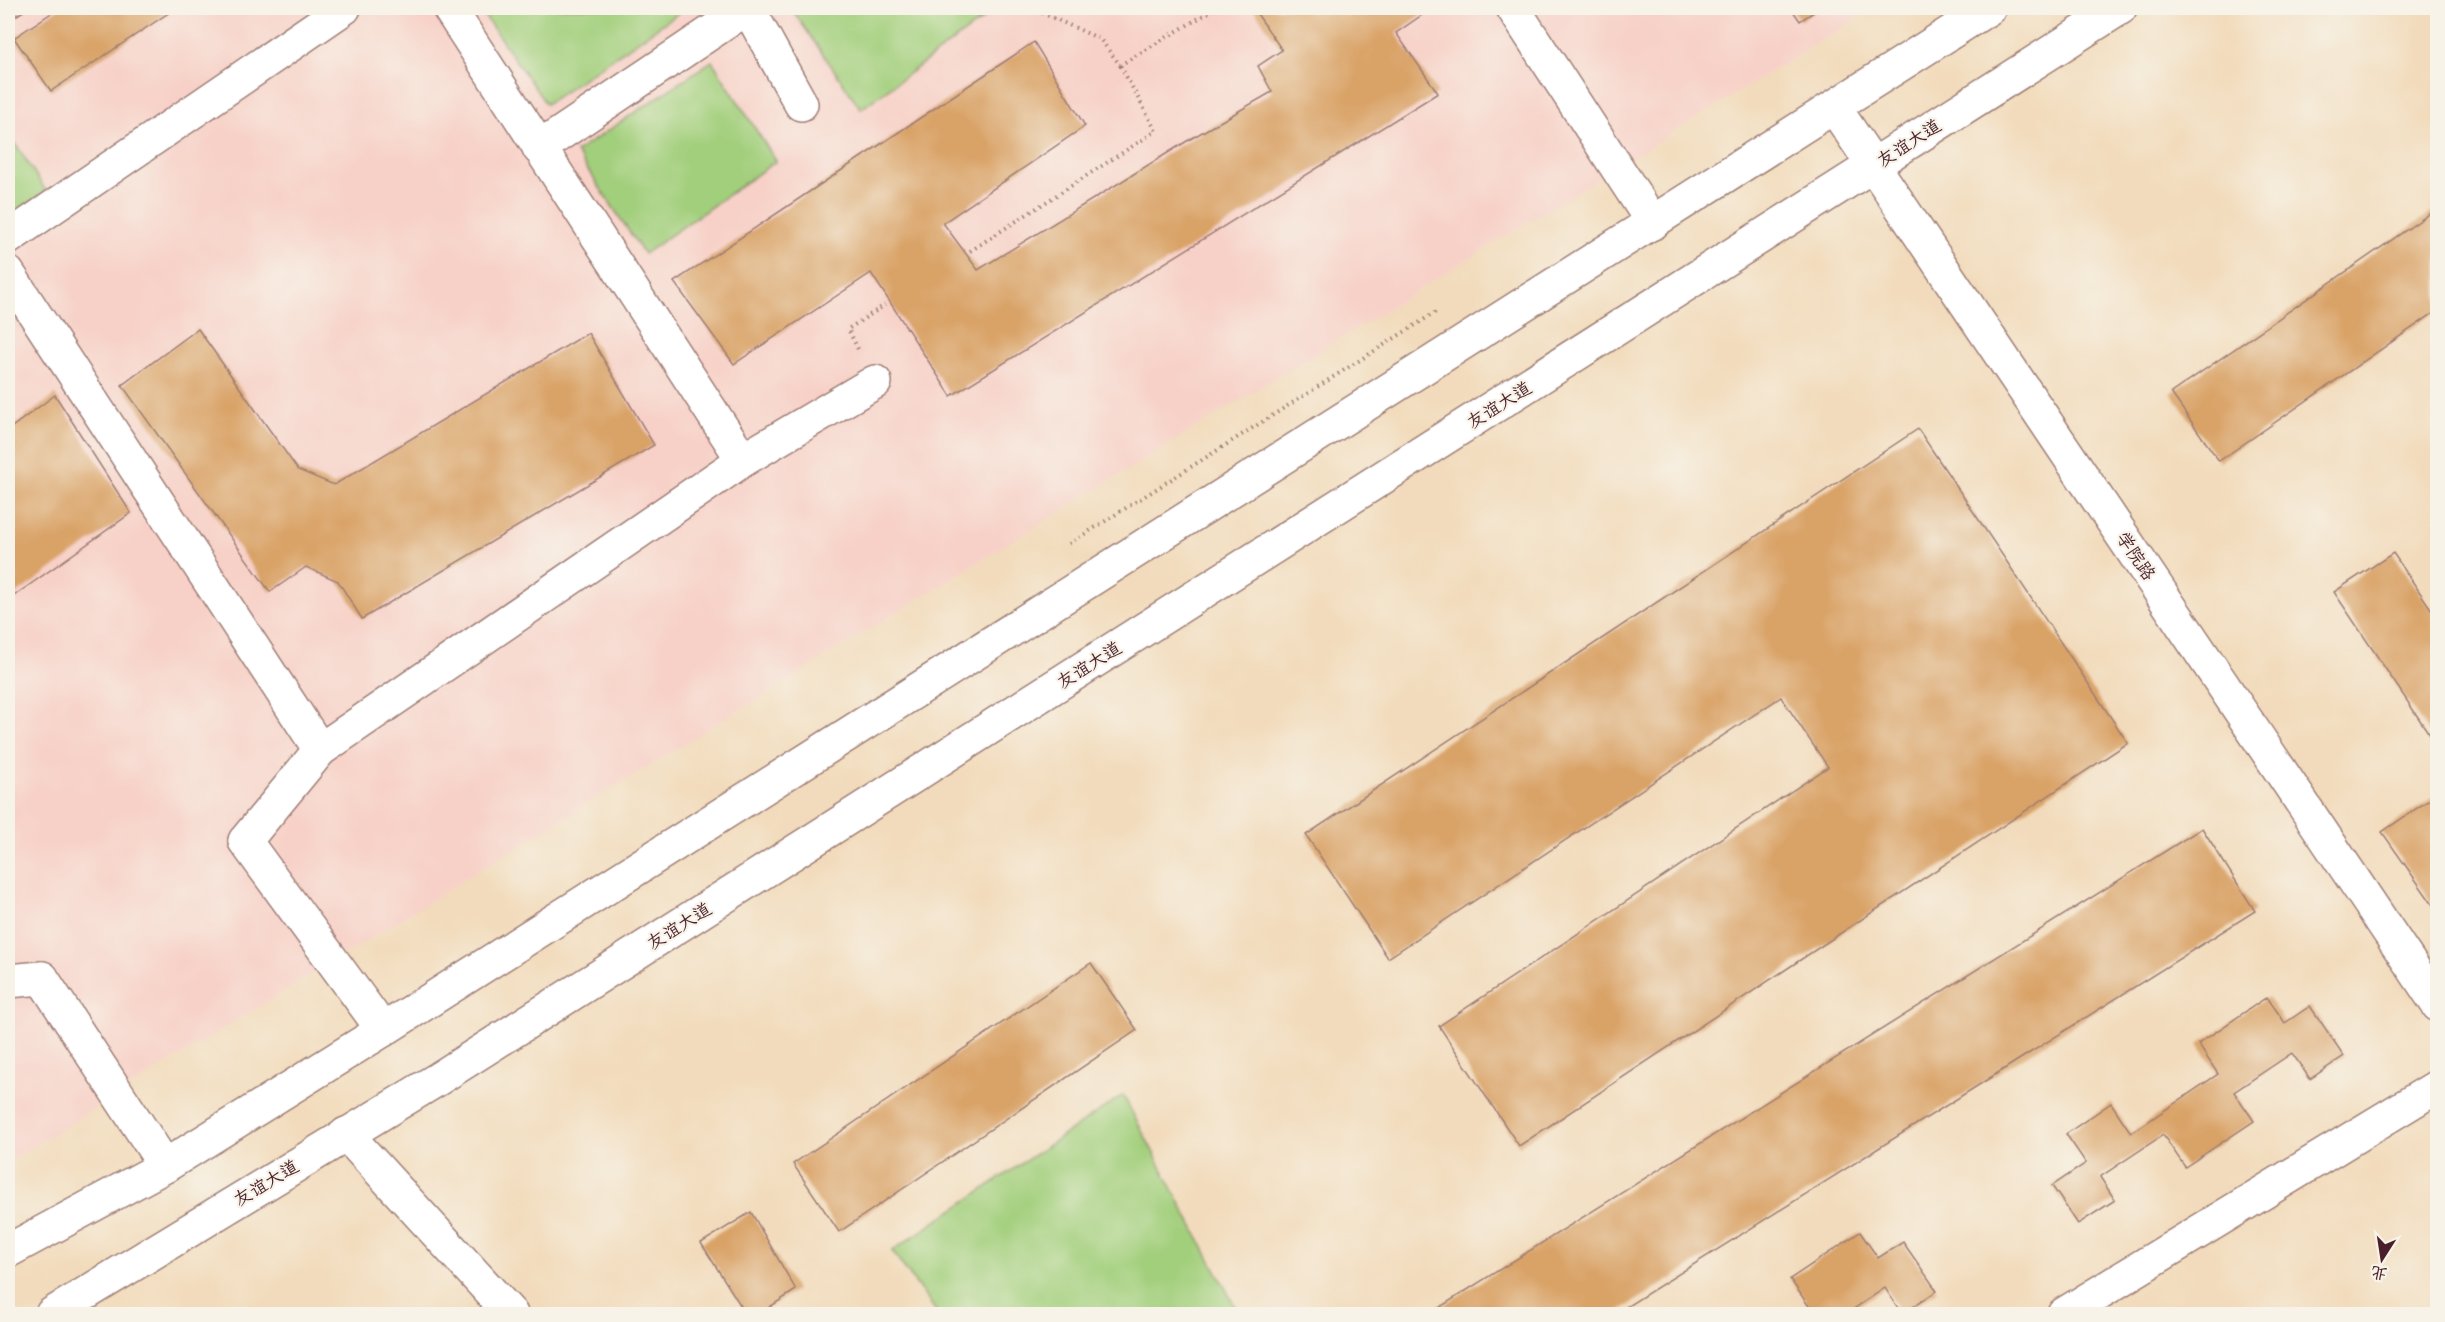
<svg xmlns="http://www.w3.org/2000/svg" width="2445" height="1322" font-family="'Patrick Hand','LXGW WenKai TC',sans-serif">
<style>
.built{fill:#f7d1c8}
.green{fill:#a2cf7c;stroke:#767754;stroke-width:1.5}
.building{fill:#d9a266}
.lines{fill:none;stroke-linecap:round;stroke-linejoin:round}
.minor-casing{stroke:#9e7d74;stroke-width:36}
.tertiary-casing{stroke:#9e7d74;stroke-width:36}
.primary-casing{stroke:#9e7d74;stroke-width:36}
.path{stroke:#9e7d74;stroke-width:4;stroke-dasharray:1.5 4.5;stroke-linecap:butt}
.minor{stroke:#fff;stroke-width:33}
.tertiary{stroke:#fff;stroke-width:33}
.primary{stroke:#fff;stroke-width:33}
.labels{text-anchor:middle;stroke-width:4.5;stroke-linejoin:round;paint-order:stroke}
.street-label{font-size:18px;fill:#4a1f2b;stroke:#f7f3e8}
</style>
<rect width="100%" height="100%" fill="#f7f3e8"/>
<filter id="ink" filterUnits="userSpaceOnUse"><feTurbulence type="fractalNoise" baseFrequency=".0167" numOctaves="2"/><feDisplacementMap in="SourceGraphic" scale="12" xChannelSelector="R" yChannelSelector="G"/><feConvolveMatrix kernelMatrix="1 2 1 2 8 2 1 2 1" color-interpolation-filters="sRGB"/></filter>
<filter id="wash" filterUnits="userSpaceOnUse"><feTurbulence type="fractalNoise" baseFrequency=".008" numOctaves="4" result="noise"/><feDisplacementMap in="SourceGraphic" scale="24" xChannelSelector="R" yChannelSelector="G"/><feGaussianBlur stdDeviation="1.35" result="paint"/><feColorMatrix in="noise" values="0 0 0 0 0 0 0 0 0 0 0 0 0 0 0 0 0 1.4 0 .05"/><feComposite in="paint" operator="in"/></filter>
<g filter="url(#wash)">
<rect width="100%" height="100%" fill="#f2dbbc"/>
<polygon class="built" points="8,8 1874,8 8,1162"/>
<g class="green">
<polygon points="479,8 686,8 546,104"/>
<polygon points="791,8 983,8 988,15 861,109"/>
<polygon points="712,61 776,161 644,254 576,152"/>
<polygon points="8,132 46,191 8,217"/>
<polygon points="1123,1095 1239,1314 938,1314 892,1251"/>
</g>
<g id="blocks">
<g class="building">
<polygon points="8,8 28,8 8,21"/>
<polygon points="59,8 176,8 51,91 14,38"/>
<polygon points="1253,8 1432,8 1396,33 1438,93 951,396 871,273 734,364 674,282 1034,42 1085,126 943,223 978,270 1192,138 1272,92 1258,66 1282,50"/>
<polygon points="1791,8 1820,8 1800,21"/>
<polygon points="2438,208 2438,310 2219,461 2171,393"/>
<polygon points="198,329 298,470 334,485 588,333 654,445 362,619 338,581 306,567 270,592 122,385"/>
<polygon points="55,395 131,513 8,600 8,430"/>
<polygon points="1918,429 2128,743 1519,1146 1439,1026 1828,767 1781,697 1388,958 1306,835"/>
<polygon points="2393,553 2438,619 2438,747 2334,592"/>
<polygon points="2438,794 2438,912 2382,832"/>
<polygon points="2202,828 2255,911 1615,1314 1429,1314"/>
<polygon points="1091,963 1137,1030 839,1232 793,1164"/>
<polygon points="2267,997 2285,1023 2310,1006 2344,1056 2310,1079 2292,1053 2234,1092 2254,1121 2185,1167 2163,1135 2100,1177 2115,1200 2078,1224 2052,1186 2086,1163 2066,1134 2111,1103 2131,1133 2218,1074 2198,1044"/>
<polygon points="751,1212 796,1290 759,1314 746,1314 701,1243"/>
<polygon points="1860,1232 1878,1258 1903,1242 1937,1291 1902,1314 1885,1288 1846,1314 1803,1314 1811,1309 1790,1279"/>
</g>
</g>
</g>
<g filter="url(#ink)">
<use href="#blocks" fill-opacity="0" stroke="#9e7d74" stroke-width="1.5"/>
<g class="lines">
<g class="minor-casing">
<g id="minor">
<polyline points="449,8 743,460"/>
<polyline points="748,8 801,104"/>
<polyline points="1513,8 1653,223"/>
<polyline points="539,148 747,8"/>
<polyline points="8,238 344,8"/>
<polyline points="8,273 320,750 245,841"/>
<polyline points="320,750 743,460 875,382"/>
<polyline points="8,981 42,978"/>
<polyline points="346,1134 511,1314"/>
<polyline points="2064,1314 2438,1086"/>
</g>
</g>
<g class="tertiary-casing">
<polyline id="tertiary" points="1834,107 2438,1005"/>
</g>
<g class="primary-casing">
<g id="primary">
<polyline points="245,841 383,1030"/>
<polyline points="42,978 165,1166"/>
<polyline points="8,1251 165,1166 383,1030 1989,8"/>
<polyline points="52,1314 438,1079 2120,8"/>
</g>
</g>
<g class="path">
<polyline points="1031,8 1100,39 1120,65 1216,8"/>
<polyline points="970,251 1156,131 1120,65"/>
<polyline points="858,349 848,329 885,305"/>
<polyline points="1069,544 1436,312"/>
</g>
<use href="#minor" class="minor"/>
<use href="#tertiary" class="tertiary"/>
<use href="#primary" class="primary"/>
</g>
</g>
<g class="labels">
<g class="street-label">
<text transform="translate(1909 143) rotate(-33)" y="6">友谊大道</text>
<text transform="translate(1499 405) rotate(-32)" y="6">友谊大道</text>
<text transform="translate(2136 556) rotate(56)" y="6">学院路</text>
<text transform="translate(1089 665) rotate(-32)" y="6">友谊大道</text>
<text transform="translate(679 926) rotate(-32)" y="6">友谊大道</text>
<text transform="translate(266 1183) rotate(-31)" y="6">友谊大道</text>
</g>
</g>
<rect width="2445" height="1322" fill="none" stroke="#f7f3e8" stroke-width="30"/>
<g transform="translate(2382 1259) rotate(192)" stroke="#f7f3e8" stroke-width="4.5" paint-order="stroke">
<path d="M0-4.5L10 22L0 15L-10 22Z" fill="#4a1f2b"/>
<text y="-9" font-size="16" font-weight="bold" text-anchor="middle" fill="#4a1f2b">北</text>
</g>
</svg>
